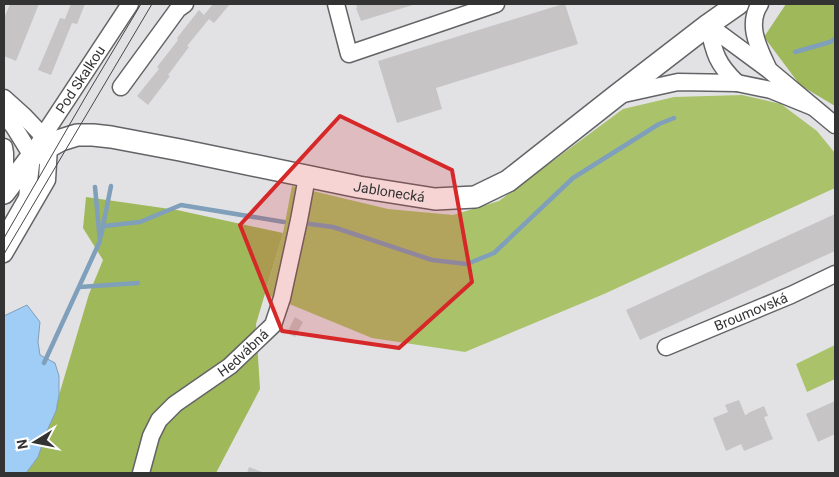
<svg xmlns="http://www.w3.org/2000/svg" width="839" height="477" font-family="Roboto,sans-serif">
<style>
.green{fill:#aac36b}
.forest{fill:#9fb85a}
.water{fill:#9fcdf5;stroke:#7f9fbb}
.lines{fill:none;stroke-linecap:round;stroke-linejoin:round}
.stream{stroke:#7f9fbb;stroke-width:4.5}
.building{fill:#c7c4c5}
.minor-casing{stroke:#636466;stroke-width:19}
.major-casing{stroke:#636466;stroke-width:24}
.minor{stroke:#fff;stroke-width:16}
.major{stroke:#fff;stroke-width:21}
.tram{stroke:#474748;stroke-width:1}
.marked{fill:#d62828;fill-opacity:0.2;stroke:#d62828;stroke-width:4;stroke-linejoin:round}
.labels{text-anchor:middle;stroke-width:4;stroke-linejoin:round;paint-order:stroke}
.street-label{font-size:14px;fill:#333334;stroke:#fff}
</style>
<rect width="100%" height="100%" fill="#e2e2e5"/>
<g class="green">
<polygon points="742,95 781,104 817,131 835,153 835,188 604,294 465,352 372,338 265,294 283,233 292,186 388,209 453,215 499,201 623,109 674,97"/>
<polygon points="835,345 835,379 807,392 796,364"/>
</g>
<g class="forest">
<polygon points="786,4 835,4 835,106 800,85 764,37"/>
<polygon points="86,197 177,210 283,233 256,324 260,389 216,473 26,473 38,457 46,433 56,411 59,395 89,294 103,260 83,228"/>
</g>
<polygon class="water" points="27,305 40,322 38,342 40,355 55,363 59,376 59,395 56,411 46,433 38,457 26,473 4,473 4,316"/>
<g class="lines">
<g class="stream">
<polyline points="795,52 830,42 835,39"/>
<polyline points="310,224 333,227 432,260 467,264 494,253 573,178 659,124 674,118"/>
<polyline points="104,226 140,222 181,205 284,222"/>
<polyline points="101,236 111,186"/>
<polyline points="80,287 138,283"/>
<polyline points="44,363 100,241 95,187"/>
</g>
</g>
<g class="building">
<polygon points="10,4 39,4 16,61 4,56 4,18"/>
<polygon points="71,4 85,4 77,24 72,23 51,75 38,70 60,18 65,19"/>
<polygon points="213,4 230,4 214,23 209,19 187,46 189,47 168,75 170,76 148,105 137,96 159,69 157,67 178,40 177,38 199,10 204,15"/>
<polygon points="356,4 416,4 361,21 356,8 357,8"/>
<polygon points="563,4 565,4 578,44 436,88 442,109 397,123 378,61"/>
<polygon points="835,214 835,251 640,340 626,310"/>
<polygon points="295,317 303,322 295,337 287,333"/>
<polygon points="739,400 745,415 748,414 748,413 764,406 768,416 764,417 773,439 744,451 741,444 726,451 713,418 728,412 725,405"/>
<polygon points="835,401 835,434 818,442 806,414"/>
<polygon points="249,467 265,473 247,473"/>
</g>
<g class="lines">
<g class="minor-casing">
<g id="minor">
<polyline points="336,4 349,54 496,4"/>
<path d="M760,4C746,25 759,48 768,68"/>
<polyline points="708,25 769,70 835,125"/>
<path d="M708,25C714,52 716,63 737,83"/>
<polyline points="121,87 178,9 185,4"/>
<polyline points="619,95 678,82 737,83 771,90 813,107"/>
<polyline points="4,98 24,116 43,136 49,146 47,180 4,254"/>
<polyline points="4,114 14,127 32,156"/>
<polyline points="4,147 5,153 5,191"/>
<path id="s1" d="M4,238L27,198L32,156L43,136L130,4"/>
<path id="s2" d="M666,347L791,295L835,274"/>
<path id="s3" d="M141,473L151,436L159,420L175,404L230,366L273,325L282,298L299,220L307,177"/>
</g>
</g>
<g class="major-casing">
<g id="major">
<path id="s4" d="M4,193L32,156L61,140L77,135H93L111,137L180,150L359,187L435,199L475,197L508,181L616,96L708,25L738,4"/>
</g>
</g>
<use href="#minor" class="minor"/>
<use href="#major" class="major"/>
<g class="tram">
<polyline points="4,238 89,91 141,4"/>
<polyline points="4,254 152,4"/>
</g>
</g>
<path class="marked" d="M340,116L452,170L472,282L399,348L282,331L240,225Z"/>
<g class="labels">
<g class="street-label">
<text dy="5" stroke="none"><textPath href="#s1" startOffset="179">Pod Skalkou</textPath></text>
<text dy="5" stroke="none"><textPath href="#s4" startOffset="414">Jablonecká</textPath></text>
<text dy="5" stroke="none"><textPath href="#s2" startOffset="92">Broumovská</textPath></text>
<text dy="5" stroke="none"><textPath href="#s3" startOffset="164">Hedvábná</textPath></text>
</g>
</g>
<rect width="839" height="477" fill="none" stroke="#333334" stroke-width="10"/>
<g transform="translate(35 442) rotate(260)" stroke="#ffffff" stroke-width="4" paint-order="stroke">
<path d="M0-4L9 19L0 12L-9 19Z" fill="#333334"/>
<text y="-8" font-size="14" font-weight="bold" text-anchor="middle" fill="#333334">N</text>
</g>
</svg>
